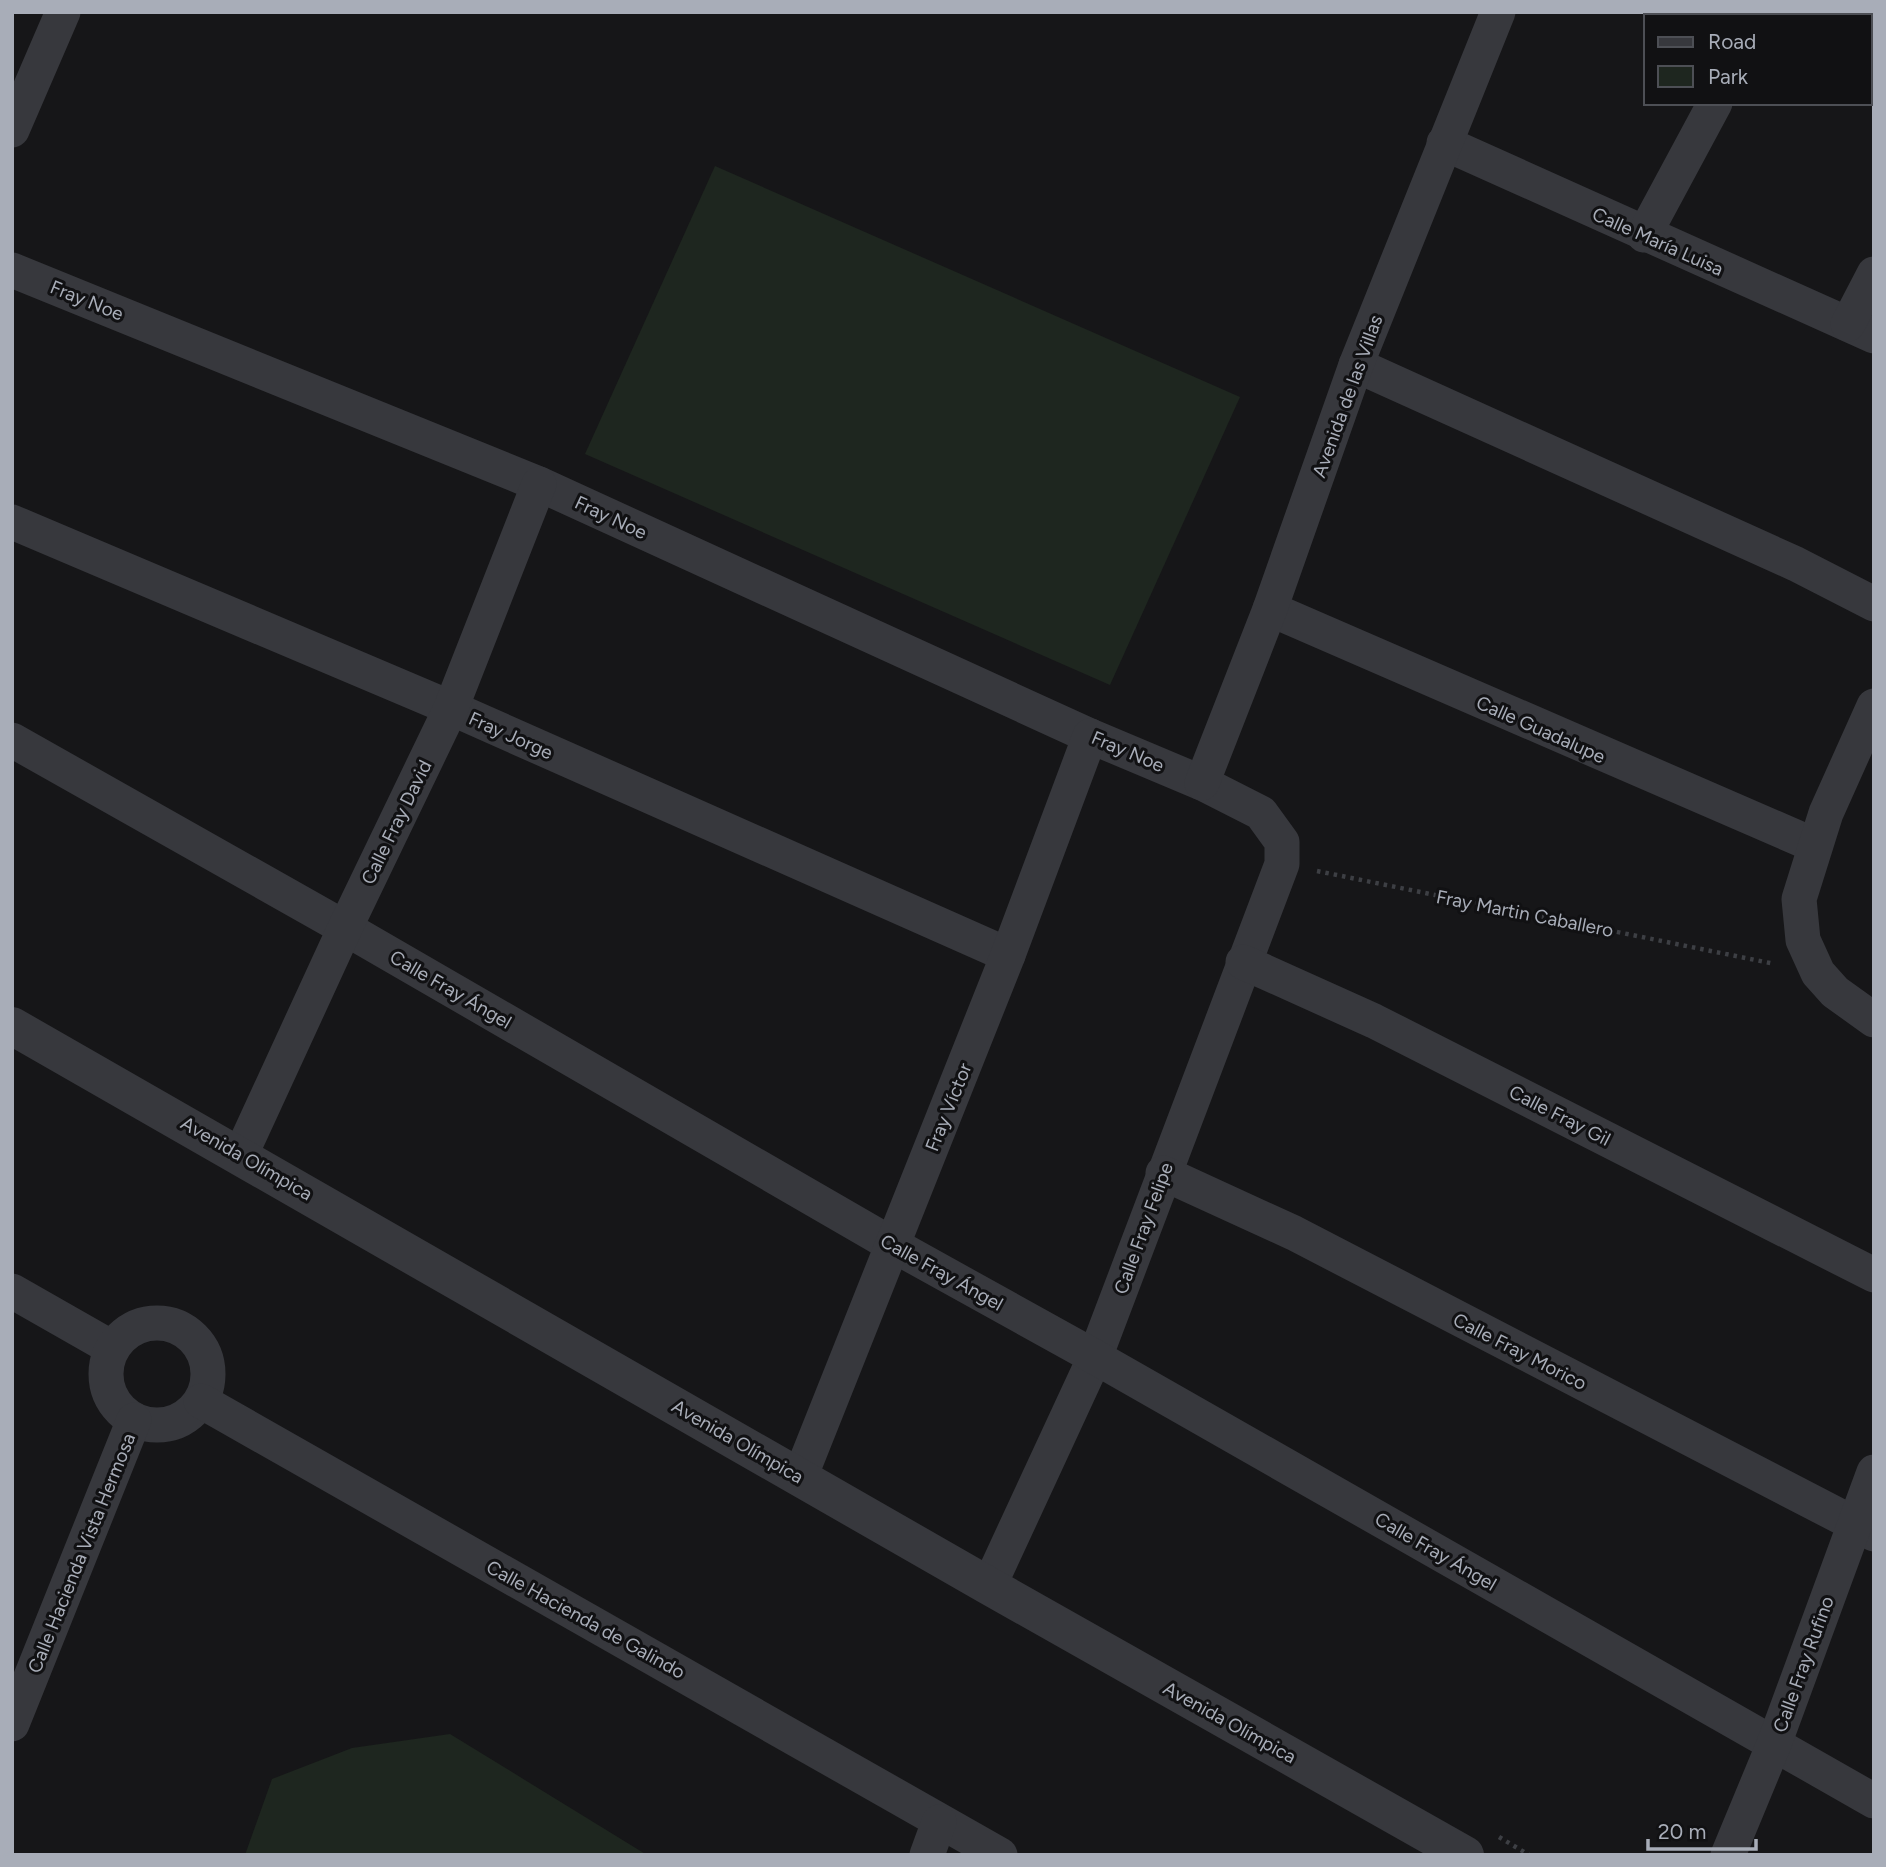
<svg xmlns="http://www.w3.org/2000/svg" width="1886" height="1867" viewBox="0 0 1886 1867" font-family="Figtree,sans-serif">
<rect width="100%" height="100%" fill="#161618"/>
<!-- green -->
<g fill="#1e261f">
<polygon points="715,166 1240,397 1110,685 585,454"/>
<polygon points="450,1734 647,1855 245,1855 272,1779 352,1748"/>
</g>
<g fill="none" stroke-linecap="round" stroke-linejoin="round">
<!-- path -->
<g stroke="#3d3f44" stroke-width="4.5" stroke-dasharray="3.5 5" stroke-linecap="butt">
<polyline points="1317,871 1775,964"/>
<polyline points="1499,1837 1529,1855"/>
</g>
<!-- minor -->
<g stroke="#37383d" stroke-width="35">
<polyline points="1762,16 1764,12"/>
<polyline points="12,130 63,12"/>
<polyline points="1444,143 1874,336"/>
<polyline points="1644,235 1715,103"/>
<polyline points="12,270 539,484 1090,736 1202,783 1261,813 1282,842 1282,864 1095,1357 989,1586"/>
<polyline points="1848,324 1874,274"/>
<polyline points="1356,365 1796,564 1874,604"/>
<polyline points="12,522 451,708 1008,955"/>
<polyline points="1270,609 1814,845"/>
<polyline points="1874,706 1826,813 1799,899 1803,940 1818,973 1835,992 1874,1020"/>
<polyline points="12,740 345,928 893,1245 1095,1357 1874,1801"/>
<polyline points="1202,783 1270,609 1356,365 1498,12"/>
<polyline points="1243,962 1374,1021 1874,1275"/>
<polyline points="241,1154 345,928 451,708 539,484"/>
<polyline points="1163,1173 1294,1233 1874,1534"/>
<polyline points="12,1291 112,1348"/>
<circle cx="157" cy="1374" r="51"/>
<polyline points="201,1401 1000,1855"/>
<polyline points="800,1477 1008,955 1090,736"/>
<polyline points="12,1724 134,1420"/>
<polyline points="927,1855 939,1822"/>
<polyline points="1728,1855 1774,1744 1874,1472"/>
</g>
<!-- tertiary -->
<polyline stroke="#37383d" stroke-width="38" points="12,1026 989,1586 1465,1855"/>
</g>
<g text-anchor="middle" stroke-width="6" stroke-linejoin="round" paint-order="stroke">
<!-- street labels -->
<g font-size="19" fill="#a8adb8" stroke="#111113">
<text transform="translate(1658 241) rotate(24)" y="7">Calle María Luisa</text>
<text transform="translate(87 300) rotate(22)" y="7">Fray Noe</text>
<text transform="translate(1347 396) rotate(-70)" y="7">Avenida de las Villas</text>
<text transform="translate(611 517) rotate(25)" y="7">Fray Noe</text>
<text transform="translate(1541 729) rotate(24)" y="7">Calle Guadalupe</text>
<text transform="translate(511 735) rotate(24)" y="7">Fray Jorge</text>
<text transform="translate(1128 751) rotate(23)" y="7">Fray Noe</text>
<text transform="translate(396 822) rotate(-64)" y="7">Calle Fray David</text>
<text transform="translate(1525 913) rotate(11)" y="7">Fray Martin Caballero</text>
<text transform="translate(451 989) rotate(30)" y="7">Calle Fray Ángel</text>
<text transform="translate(948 1107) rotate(-68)" y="7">Fray Víctor</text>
<text transform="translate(1560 1115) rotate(27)" y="7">Calle Fray Gil</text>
<text transform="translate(247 1158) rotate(30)" y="7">Avenida Olímpica</text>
<text transform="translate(1143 1228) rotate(-70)" y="7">Calle Fray Felipe</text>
<text transform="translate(942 1272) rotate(29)" y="7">Calle Fray Ángel</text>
<text transform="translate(1520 1351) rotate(27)" y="7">Calle Fray Morico</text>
<text transform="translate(738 1441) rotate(30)" y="7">Avenida Olímpica</text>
<text transform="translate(1436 1551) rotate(30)" y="7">Calle Fray Ángel</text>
<text transform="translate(81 1553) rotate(-68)" y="7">Calle Hacienda Vista Hermosa</text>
<text transform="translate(586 1619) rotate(29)" y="7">Calle Hacienda de Galindo</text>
<text transform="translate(1803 1664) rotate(-70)" y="7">Calle Fray Rufino</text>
<text transform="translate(1230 1722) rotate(29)" y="7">Avenida Olímpica</text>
</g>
</g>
<!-- border -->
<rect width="1886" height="1867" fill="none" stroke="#a8adb8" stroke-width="28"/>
<!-- legend -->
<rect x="1644" y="14" width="228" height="91" fill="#111113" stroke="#4d4f55" stroke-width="2"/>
<rect x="1658" y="37" width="35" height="10" fill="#37383d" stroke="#4d4f55" stroke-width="2"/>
<text x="1708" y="49" font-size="21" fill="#a8adb8">Road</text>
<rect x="1658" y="66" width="35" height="21" fill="#1e261f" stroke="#4d4f55" stroke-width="2"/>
<text x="1708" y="84" font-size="21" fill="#a8adb8">Park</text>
<!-- scale -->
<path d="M1648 1839v10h108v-10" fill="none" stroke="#a8adb8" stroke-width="3.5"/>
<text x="1658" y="1839" font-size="21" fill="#a8adb8" stroke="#111113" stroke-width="5" paint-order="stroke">20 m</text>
</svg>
